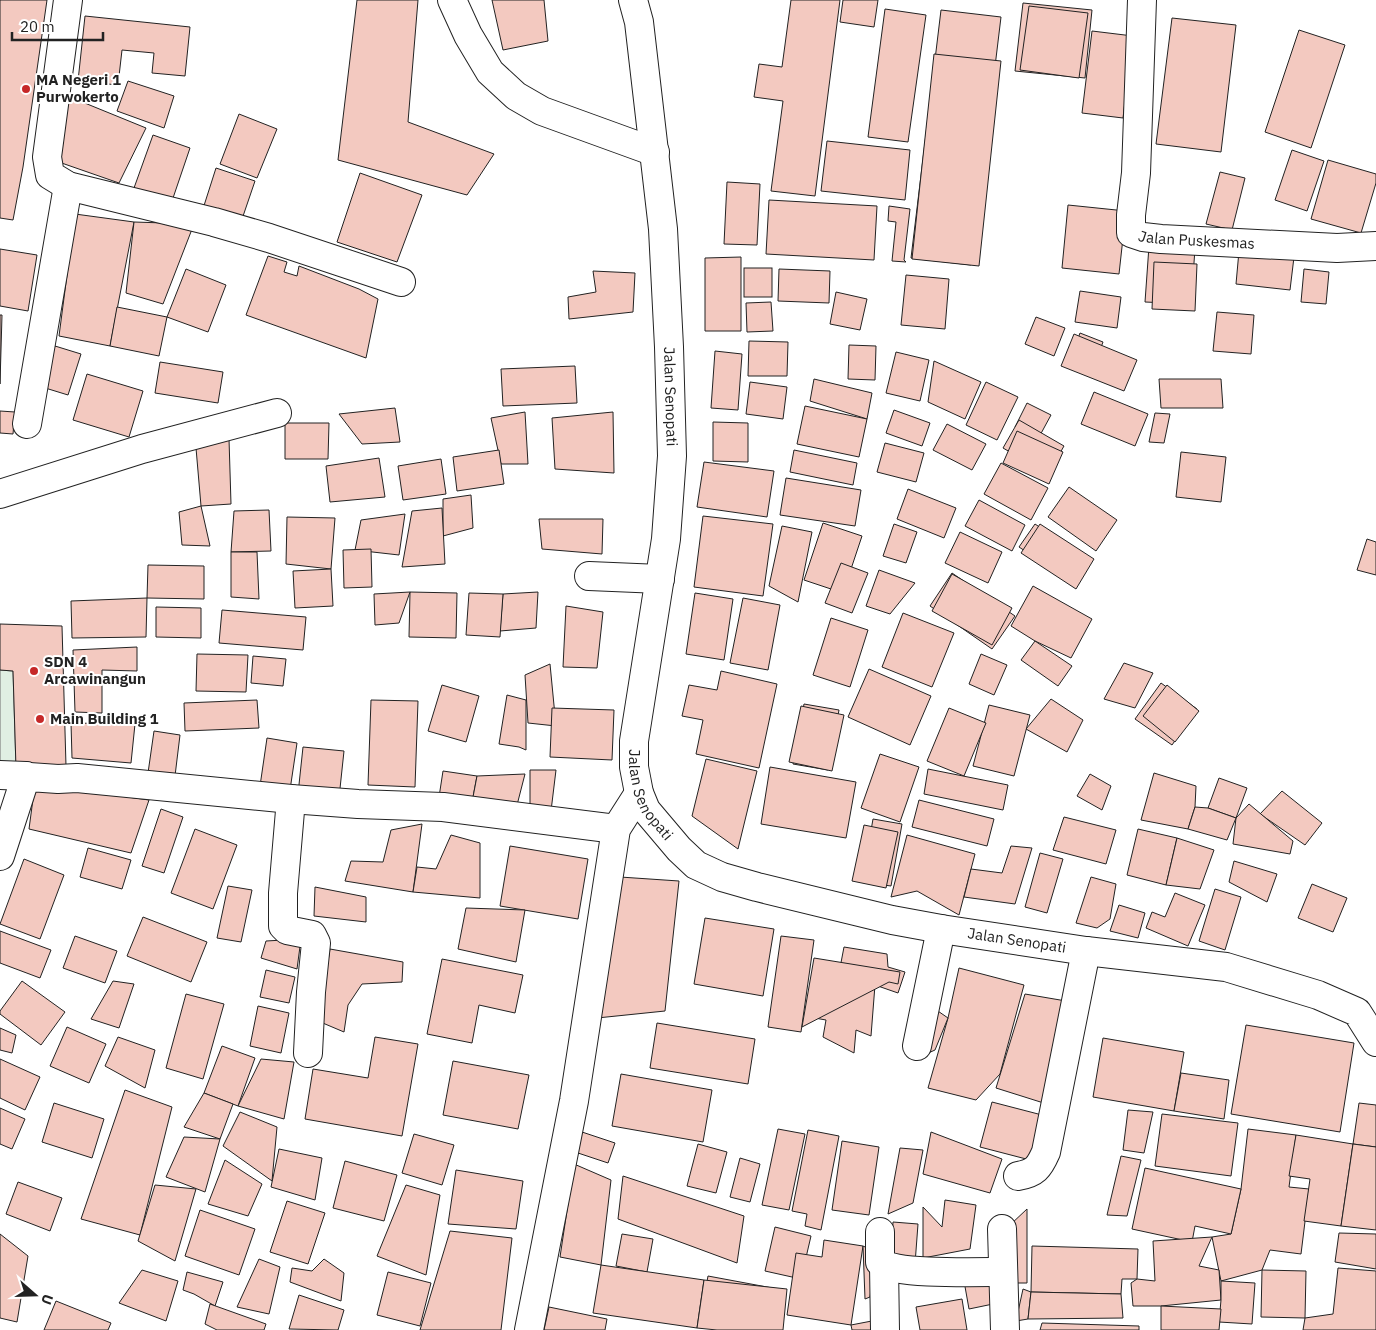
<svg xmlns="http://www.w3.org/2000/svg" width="1376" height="1330" viewBox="0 0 1376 1330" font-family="'IBM Plex Sans',sans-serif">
<rect width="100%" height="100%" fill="#fff"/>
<!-- green -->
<polygon fill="#e0efe3" stroke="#6f6f6f" points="0,670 13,671 16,768 0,768"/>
<!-- building -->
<g fill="#f3c9c0" stroke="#222">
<polygon points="0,0 47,0 23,167 13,220 0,218"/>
<polygon points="357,0 418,0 408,122 494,154 467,195 338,160"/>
<polygon points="492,0 544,0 548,41 503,50"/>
<polygon points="791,0 840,0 815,196 771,191 783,101 754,97 759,64 782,67"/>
<polygon points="843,0 878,0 874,27 840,22"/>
<polygon points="1023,3 1092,10 1085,78 1015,71"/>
<polygon points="1029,6 1088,13 1079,78 1020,70"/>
<polygon points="885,9 926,15 908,142 868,137"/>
<polygon points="941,10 1001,17 971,265 911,258"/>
<polygon points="85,16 190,27 185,76 152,73 154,53 122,50 118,85 78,81"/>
<polygon points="1172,18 1236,25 1221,152 1156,144"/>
<polygon points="1299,30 1345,45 1311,148 1265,132"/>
<polygon points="1092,31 1133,36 1123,118 1082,113"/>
<polygon points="934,54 1001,61 979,266 912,259"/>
<polygon points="128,81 174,96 164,128 117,111"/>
<polygon points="70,97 146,128 119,183 53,160"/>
<polygon points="239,114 277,129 257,178 220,164"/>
<polygon points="153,135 190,148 172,201 134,188"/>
<polygon points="827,141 910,150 905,200 821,191"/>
<polygon points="1292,150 1324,161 1307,211 1275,200"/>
<polygon points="1328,160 1376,174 1376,183 1361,233 1311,219"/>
<polygon points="216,168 255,181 240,225 201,215"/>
<polygon points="1220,172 1245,178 1232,230 1206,224"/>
<polygon points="360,173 422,195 397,262 337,242"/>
<polygon points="727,182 760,184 757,245 724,244"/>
<polygon points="769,200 877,206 874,260 766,254"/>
<polygon points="1068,205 1126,211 1119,274 1062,268"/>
<polygon points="889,206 910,209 904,260 906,262 892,261 896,222 888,221"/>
<polygon points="75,214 134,222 110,346 59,336"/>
<polygon points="134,222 194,224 163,304 126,293"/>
<polygon points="1149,246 1195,249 1191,304 1145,302"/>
<polygon points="0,249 37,255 28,311 0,306"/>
<polygon points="1239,251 1294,257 1290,290 1236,284"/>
<polygon points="268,256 287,262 284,272 297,276 299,266 359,289 378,299 366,358 246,315"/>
<polygon points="741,257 741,331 705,331 705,258"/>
<polygon points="1154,262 1197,264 1195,311 1152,309"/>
<rect x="744" y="268" width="28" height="29"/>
<polygon points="186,269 226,285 208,332 167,317"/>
<polygon points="779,269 830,271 829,303 778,301"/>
<polygon points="1304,269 1329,272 1326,304 1301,302"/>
<polygon points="593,271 635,273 633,312 569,319 568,297 596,292"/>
<polygon points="906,275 949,279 945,329 901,325"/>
<polygon points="1080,291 1121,297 1117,328 1075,322"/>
<polygon points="836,292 867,299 860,330 830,324"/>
<polygon points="771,302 773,331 747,332 746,303"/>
<polygon points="117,307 167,317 159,356 110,346"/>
<polygon points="1217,312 1254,315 1251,354 1213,351"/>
<polygon points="0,315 2,315 0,384"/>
<polygon points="1036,317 1065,328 1054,356 1025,344"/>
<polygon points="1080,333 1103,342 1092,371 1069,362"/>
<polygon points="1074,334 1137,360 1124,391 1061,366"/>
<polygon points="749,341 788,342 787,376 748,376"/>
<polygon points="849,345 876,346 875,380 848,379"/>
<polygon points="55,346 81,354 68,395 42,387"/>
<polygon points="715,351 742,354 738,410 711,408"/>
<polygon points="896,352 929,360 920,401 886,393"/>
<polygon points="934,361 981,382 965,419 928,402"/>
<polygon points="160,362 223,372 218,403 155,393"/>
<polygon points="575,366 577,403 503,406 501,369"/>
<polygon points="87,374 143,391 129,437 73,420"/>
<polygon points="814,379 872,393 867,419 810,401"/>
<polygon points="1159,379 1221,379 1223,408 1161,408"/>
<polygon points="750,382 787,387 783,419 746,414"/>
<polygon points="986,382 1018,397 997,440 966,425"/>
<polygon points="1094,392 1148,414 1135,446 1081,424"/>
<polygon points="1027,403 1051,415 1038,439 1015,427"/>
<polygon points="805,406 867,419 859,457 797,444"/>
<polygon points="395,408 400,442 362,444 339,414"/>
<polygon points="894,410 930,423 922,446 886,433"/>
<polygon points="0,411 15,412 13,434 0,433"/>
<polygon points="525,412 528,464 501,464 491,418"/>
<polygon points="613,412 614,473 555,469 552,418"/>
<polygon points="1155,413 1170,414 1164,443 1149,442"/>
<polygon points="1019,420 1064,446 1048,474 1003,448"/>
<polygon points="713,422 748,423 748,462 713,461"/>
<polygon points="285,423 329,423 328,459 285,459"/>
<polygon points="947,424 986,444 972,470 933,450"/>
<polygon points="1017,431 1063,452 1049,484 1003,463"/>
<polygon points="229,439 231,504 201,506 196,448"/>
<polygon points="885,443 924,453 916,482 877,472"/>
<polygon points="499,450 504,484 457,491 453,457"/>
<polygon points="794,450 857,463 853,485 790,472"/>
<polygon points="1181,452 1226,457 1221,502 1176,497"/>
<polygon points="379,458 385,497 330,502 326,466"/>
<polygon points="441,459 446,494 403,500 398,466"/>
<polygon points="704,462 774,471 767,517 697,507"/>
<polygon points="1001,463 1048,488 1031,520 984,494"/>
<polygon points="786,478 861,490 855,526 780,515"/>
<polygon points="1069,487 1117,520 1096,551 1048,517"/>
<polygon points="908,489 956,508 944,538 897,519"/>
<polygon points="471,495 473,528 443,536 443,499"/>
<polygon points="979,500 1025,525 1012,551 965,526"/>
<polygon points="201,506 210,546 182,545 179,512"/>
<polygon points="442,508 445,564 402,567 412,511"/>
<polygon points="269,510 271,551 231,552 234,511"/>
<polygon points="405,514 399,555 355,550 361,520"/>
<polygon points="703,516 773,524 763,596 694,587"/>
<polygon points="287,517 335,518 331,569 286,564"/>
<polygon points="539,519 603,519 602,554 542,549"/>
<polygon points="823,523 862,536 843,593 804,580"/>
<polygon points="894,524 917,532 906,563 883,556"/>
<polygon points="1035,524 1090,561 1075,584 1019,547"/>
<polygon points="1040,524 1094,559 1076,589 1021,553"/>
<polygon points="782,526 812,532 798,602 769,586"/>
<polygon points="960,532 1002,552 988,583 945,563"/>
<polygon points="1367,539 1376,542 1376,575 1357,570"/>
<polygon points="371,549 372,587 344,588 343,550"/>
<polygon points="231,552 257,552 259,599 231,597"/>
<polygon points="841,563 868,573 852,613 825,603"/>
<polygon points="148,565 204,566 204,599 147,598"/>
<polygon points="331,569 333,606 295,608 293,571"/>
<polygon points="879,570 915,583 890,614 866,606"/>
<polygon points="952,573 1015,616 992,649 930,606"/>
<polygon points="952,574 1012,608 992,645 932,611"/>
<polygon points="1033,586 1092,619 1071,658 1035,641 1011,626"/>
<polygon points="410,592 457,593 456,638 409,637"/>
<polygon points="410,592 399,623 375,625 374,594"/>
<polygon points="538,592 536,628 500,631 503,594"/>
<polygon points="469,593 503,594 500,637 466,635"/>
<polygon points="695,593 733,599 724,660 686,654"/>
<polygon points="147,598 146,637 72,638 71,601"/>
<polygon points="743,598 780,605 768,670 730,663"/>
<polygon points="566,606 603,612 597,668 563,667"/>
<polygon points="156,607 201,608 201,638 156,637"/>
<polygon points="222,610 306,617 303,650 219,643"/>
<polygon points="903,613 954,633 932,687 882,667"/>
<polygon points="831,618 868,630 850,687 813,675"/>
<polygon points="0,624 62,626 66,766 16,768 13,671 0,670"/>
<polygon points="1035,641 1072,666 1058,686 1021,660"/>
<polygon points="137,647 137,671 102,670 102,713 75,712 73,650"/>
<polygon points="197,654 248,655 246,692 196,691"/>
<polygon points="981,654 1007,665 994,695 969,684"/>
<polygon points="253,656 286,659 283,686 251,683"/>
<polygon points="1124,663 1153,673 1135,708 1104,699"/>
<polygon points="550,664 556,726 528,723 525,675"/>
<polygon points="869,669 931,696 910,745 848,717"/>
<polygon points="721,671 777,684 759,768 696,754 703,720 682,716 689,685 717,690"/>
<polygon points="1161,683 1197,709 1172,745 1135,719"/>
<polygon points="442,685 479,696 466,742 428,731"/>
<polygon points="1167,685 1199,711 1175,742 1143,716"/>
<polygon points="507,695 526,700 526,750 519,747 499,744"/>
<polygon points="1051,699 1083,720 1067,752 1026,729"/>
<polygon points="257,700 259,728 185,731 184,703"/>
<polygon points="371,700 418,701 415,787 368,785"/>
<polygon points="804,704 839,710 828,770 793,764"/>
<polygon points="989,705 1030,715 1014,776 973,766"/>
<polygon points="801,706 844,715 832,771 789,762"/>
<polygon points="552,708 614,710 612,760 550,757"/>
<polygon points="949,708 986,723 964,776 927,761"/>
<polygon points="71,723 135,724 131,763 72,758"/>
<polygon points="154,731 180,735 175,776 148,773"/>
<polygon points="267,738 297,743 290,790 260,786"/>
<polygon points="303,747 344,751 339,798 298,794"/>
<polygon points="880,754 919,767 900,822 861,808"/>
<polygon points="706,759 757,771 738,849 692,816"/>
<polygon points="770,767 856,782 846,838 761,824"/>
<polygon points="928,769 1008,785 1003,810 924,794"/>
<polygon points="530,770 556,770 551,811 530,806"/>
<polygon points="443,771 477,776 473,797 439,797"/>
<polygon points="1154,773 1196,786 1195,807 1188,829 1141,820"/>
<polygon points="525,774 516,809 473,797 477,776"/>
<polygon points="1090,774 1111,786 1102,810 1077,796"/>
<polygon points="1219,778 1247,788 1236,818 1208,808"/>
<polygon points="35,784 149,800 131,853 29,829"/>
<polygon points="1282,791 1322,823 1305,845 1260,814"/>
<polygon points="919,800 994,819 987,846 912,827"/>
<polygon points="1249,804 1293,841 1290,854 1233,844 1236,818"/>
<polygon points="1195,807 1208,808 1236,818 1227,840 1188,829"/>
<polygon points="161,809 183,817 164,873 142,866"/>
<polygon points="1064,817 1116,830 1106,864 1053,850"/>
<polygon points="873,819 902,824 891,886 862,882"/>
<polygon points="422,824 413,892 345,881 351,861 383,862 391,830"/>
<polygon points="864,825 898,832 886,888 852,881"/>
<polygon points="195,829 237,845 213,909 171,893"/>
<polygon points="1138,829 1177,838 1166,885 1127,875"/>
<polygon points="451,835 480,843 480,898 413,892 417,867 436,869"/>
<polygon points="907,835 975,854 959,915 917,891 891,897"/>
<polygon points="1177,838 1214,850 1200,889 1166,885"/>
<polygon points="510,846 588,859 578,919 500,906"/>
<polygon points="1011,846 1032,848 1015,904 964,897 971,869 1002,873"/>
<polygon points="88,848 131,860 122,889 80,877"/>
<polygon points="1040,853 1063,859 1047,913 1025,907"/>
<polygon points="24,859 64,875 40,939 0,924"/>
<polygon points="1234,861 1277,874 1267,902 1229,882"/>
<polygon points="620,877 679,881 665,1011 597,1018"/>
<polygon points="1091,877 1116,884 1110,919 1097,928 1076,923"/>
<polygon points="1312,884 1347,898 1333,932 1298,918"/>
<polygon points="228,886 252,890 241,942 217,938"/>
<polygon points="315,887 366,897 366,922 314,916"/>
<polygon points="1215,889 1241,897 1225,950 1199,941"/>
<polygon points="1175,893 1205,905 1188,946 1146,928 1152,912 1165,917"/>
<polygon points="1119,905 1145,913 1138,938 1110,931"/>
<polygon points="466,908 525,910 516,962 458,949"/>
<polygon points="143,917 207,942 191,982 127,956"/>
<polygon points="705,918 774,929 763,996 694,984"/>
<polygon points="0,931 51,950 40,978 0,963"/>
<polygon points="75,936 117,951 105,983 63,968"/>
<polygon points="781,936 814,940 801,1032 768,1027"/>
<polygon points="301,939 297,969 261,958 266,941"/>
<polygon points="844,947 887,954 888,967 905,972 898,993 875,985 871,1036 856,1030 854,1053 823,1037 826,1020 809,1017 817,970 839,973"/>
<polygon points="330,949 403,962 402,982 362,984 348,1005 344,1032 318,1021"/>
<polygon points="814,958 900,972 898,984 889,982 802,1027"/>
<polygon points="442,959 523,975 515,1013 479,1005 472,1043 427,1034"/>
<polygon points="959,968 1024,985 1000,1074 976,1100 928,1088 948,1018"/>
<polygon points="266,970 295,977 289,1003 260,997"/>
<polygon points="22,981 65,1012 41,1045 0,1014 0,1011"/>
<polygon points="113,981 134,984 119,1028 91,1019"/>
<polygon points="186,994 224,1004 203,1079 166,1068"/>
<polygon points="1025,994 1066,1001 1050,1105 996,1088"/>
<polygon points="258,1006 289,1013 281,1053 250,1046"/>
<polygon points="935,1009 948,1018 935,1050 926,1054"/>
<polygon points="657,1023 755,1039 748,1084 650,1068"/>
<polygon points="1246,1025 1354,1043 1340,1132 1231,1114"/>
<polygon points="67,1027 106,1044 89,1083 50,1066"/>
<polygon points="0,1028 16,1035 12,1053 0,1050"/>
<polygon points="118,1037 155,1050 145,1088 105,1066"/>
<polygon points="375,1037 418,1044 402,1136 305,1119 313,1069 368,1078"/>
<polygon points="1103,1038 1184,1052 1174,1111 1093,1097"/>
<polygon points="222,1046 255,1058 238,1106 204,1093"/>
<polygon points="0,1059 40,1077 25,1110 0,1098"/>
<polygon points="261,1059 294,1062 284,1119 238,1106"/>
<polygon points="453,1061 529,1075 518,1129 443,1115"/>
<polygon points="1181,1073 1229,1080 1224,1119 1174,1111"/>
<polygon points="621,1074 712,1090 703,1142 612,1126"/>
<polygon points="125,1090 172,1107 140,1235 81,1219"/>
<polygon points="204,1093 233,1104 220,1139 184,1127"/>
<polygon points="992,1102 1042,1115 1030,1160 980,1147"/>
<polygon points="54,1103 104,1119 92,1158 42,1142"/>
<polygon points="1359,1103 1376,1105 1376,1147 1353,1144"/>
<polygon points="0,1108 25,1119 12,1149 0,1144"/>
<polygon points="1128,1110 1153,1112 1144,1153 1123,1150"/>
<polygon points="240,1112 277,1127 272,1181 223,1146"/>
<polygon points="1162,1114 1238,1123 1231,1176 1155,1166"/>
<polygon points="778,1129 805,1134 789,1210 762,1205"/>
<polygon points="1248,1129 1296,1135 1289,1187 1309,1189 1301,1254 1270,1250 1262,1270 1221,1281 1212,1237 1231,1234 1241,1189"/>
<polygon points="808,1130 839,1136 821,1230 805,1226 807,1214 792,1211"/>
<polygon points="582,1132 615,1143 608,1163 575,1152"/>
<polygon points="931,1132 1002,1159 990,1193 923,1174"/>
<polygon points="414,1134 454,1145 442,1185 402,1173"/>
<polygon points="1296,1135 1353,1144 1341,1226 1304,1221 1310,1179 1289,1176"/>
<polygon points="184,1137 220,1139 205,1192 166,1177"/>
<polygon points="842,1141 879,1147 869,1215 832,1210"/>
<polygon points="698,1144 727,1152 716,1193 687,1186"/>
<polygon points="1353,1144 1376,1147 1376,1230 1341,1226"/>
<polygon points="900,1148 923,1150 913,1203 888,1214"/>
<polygon points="279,1149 322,1158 315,1200 271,1187"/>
<polygon points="1121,1156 1141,1160 1127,1216 1107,1215"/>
<polygon points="740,1158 760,1164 750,1202 730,1197"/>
<polygon points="225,1160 262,1184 248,1216 208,1204"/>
<polygon points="345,1161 397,1175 384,1221 333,1208"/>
<polygon points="574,1164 611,1180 601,1265 560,1257"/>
<polygon points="1145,1168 1241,1189 1231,1234 1195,1226 1192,1242 1132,1229"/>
<polygon points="456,1170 523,1181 516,1229 448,1224"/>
<polygon points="623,1176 744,1216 737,1263 618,1219"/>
<polygon points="18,1182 62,1198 50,1231 6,1214"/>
<polygon points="155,1185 196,1189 175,1261 138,1241"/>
<polygon points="406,1185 440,1195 426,1275 377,1256"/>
<polygon points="945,1200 976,1205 970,1249 923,1258 923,1207 942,1227"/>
<polygon points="287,1201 325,1213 308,1264 270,1252"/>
<polygon points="1027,1209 1027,1283 1014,1283 1010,1225"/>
<polygon points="200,1210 255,1229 239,1275 185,1256"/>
<polygon points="893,1222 918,1224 915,1264 891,1262"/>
<polygon points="775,1227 811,1236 801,1279 765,1271"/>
<polygon points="450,1231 512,1238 501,1330 420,1330"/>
<polygon points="1339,1233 1376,1234 1376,1269 1335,1262"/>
<polygon points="0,1234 28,1256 17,1322 0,1318"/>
<polygon points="622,1234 653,1239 647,1272 616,1266"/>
<polygon points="1212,1237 1199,1266 1219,1270 1221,1300 1161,1306 1133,1306 1131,1283 1137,1279 1155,1281 1153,1241"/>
<polygon points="824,1240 863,1246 851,1325 787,1315 796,1253 822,1257"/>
<polygon points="863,1246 876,1252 870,1297 865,1299"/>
<polygon points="1032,1246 1138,1249 1137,1279 1122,1279 1121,1294 1031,1292"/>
<polygon points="259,1259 280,1267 269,1314 237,1307"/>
<polygon points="324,1259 344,1273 341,1301 290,1282 292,1268 312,1271"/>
<polygon points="601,1265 704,1280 697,1328 593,1313"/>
<polygon points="1338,1268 1376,1271 1376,1330 1303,1330 1305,1318 1333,1314"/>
<polygon points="142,1270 178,1281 166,1321 119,1303"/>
<polygon points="1262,1270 1306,1271 1305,1318 1261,1317"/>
<polygon points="187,1272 223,1282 215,1306 194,1294 183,1290"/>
<polygon points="388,1272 431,1283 420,1326 377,1315"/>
<polygon points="708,1276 783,1290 777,1327 701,1314"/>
<polygon points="704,1280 787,1289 783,1330 717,1330 697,1328"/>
<polygon points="993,1280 993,1304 969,1309 964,1281"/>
<polygon points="1221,1281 1255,1283 1252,1324 1219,1322 1221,1300"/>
<polygon points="1023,1289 1031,1292 1028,1319 1016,1321"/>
<polygon points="1031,1292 1121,1294 1123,1318 1028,1319"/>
<polygon points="299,1295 344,1310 338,1330 289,1329"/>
<polygon points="962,1299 967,1330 920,1330 916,1307"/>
<polygon points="56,1301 111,1323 108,1330 44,1330"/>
<polygon points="210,1304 266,1324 264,1330 217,1330 205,1324"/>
<polygon points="1161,1306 1221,1309 1219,1330 1161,1330"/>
<polygon points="549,1307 607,1319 605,1330 544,1330"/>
<polygon points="877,1320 879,1330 852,1330 851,1325"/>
<polygon points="1042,1323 1139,1326 1139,1330 1040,1330"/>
</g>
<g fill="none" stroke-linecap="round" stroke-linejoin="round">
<defs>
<g id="minor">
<polyline points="68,0 47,157 50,175 68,186 214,222 269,238 401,282"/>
<polyline points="452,0 468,35 490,72 516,96 542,111 655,152"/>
<path id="s1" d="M1142,0L1136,173L1131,215V233L1143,237L1161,239L1337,248L1376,246"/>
<polyline points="27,424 68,186"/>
<polyline points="0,494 142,449 277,413"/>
<polyline points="589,576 660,579"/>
<polyline points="0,775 26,776"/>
<polyline points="291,799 283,893 283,926 287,930 312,935 316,943 311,992 308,1053"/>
<polyline points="0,856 26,776 29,777 58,779 77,778 291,799 358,804 443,807 616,829"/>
<polyline points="917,1046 941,929"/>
<path d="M1018,1176C1035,1173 1039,1168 1046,1152L1086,951"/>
<polyline points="1002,1229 1005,1330"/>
<path d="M880,1232V1262C891,1275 982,1272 1002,1272"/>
<polyline points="884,1265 885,1330"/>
<polyline points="529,1330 574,1101 616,829 639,793"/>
</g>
<g id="major">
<path id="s2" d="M633,0L639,22L663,229L669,347L672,456L666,539L634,741V767L639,793L646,810L679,849L696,865L722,877L757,887L892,920L941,929L1086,951L1226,967L1318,995L1357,1012L1376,1042"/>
</g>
</defs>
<!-- minor casing -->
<use href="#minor" stroke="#222" stroke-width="30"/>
<!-- major casing -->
<use href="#major" stroke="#222" stroke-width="30"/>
<!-- minor -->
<use href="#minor" stroke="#fff" stroke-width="28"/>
<!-- major -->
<use href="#major" stroke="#fff" stroke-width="28"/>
</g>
<!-- markers -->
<g fill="#c62828" stroke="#fff" stroke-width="2">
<circle cx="26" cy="89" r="5"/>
<circle cx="34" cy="671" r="5"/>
<circle cx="40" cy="719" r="5"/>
</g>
<g text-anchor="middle" stroke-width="4" stroke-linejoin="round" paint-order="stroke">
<!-- poi labels -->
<g font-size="15" font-weight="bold" fill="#222" stroke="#fff" text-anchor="start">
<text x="36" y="85">MA Negeri 1<tspan x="36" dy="17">Purwokerto</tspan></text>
<text x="44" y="667">SDN 4<tspan x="44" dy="17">Arcawinangun</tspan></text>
<text x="50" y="724">Main Building 1</text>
</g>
<!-- street labels -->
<g font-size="15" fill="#222" stroke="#fff">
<text dy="5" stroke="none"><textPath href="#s1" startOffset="300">Jalan Puskesmas</textPath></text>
<text dy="5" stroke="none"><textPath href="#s2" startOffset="399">Jalan Senopati</textPath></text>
<text dy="5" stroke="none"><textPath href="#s2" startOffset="804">Jalan Senopati</textPath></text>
<text dy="5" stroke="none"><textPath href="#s2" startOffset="1222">Jalan Senopati</textPath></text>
</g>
</g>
<!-- north arrow -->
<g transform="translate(35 1295) rotate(110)" stroke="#ffffff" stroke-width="4" paint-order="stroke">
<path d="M0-4L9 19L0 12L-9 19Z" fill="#222222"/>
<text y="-8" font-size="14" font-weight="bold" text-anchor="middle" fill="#222222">U</text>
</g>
<!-- scale -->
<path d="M12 32v8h91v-8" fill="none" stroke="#222222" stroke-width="2.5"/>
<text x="20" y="32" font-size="15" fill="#222222" stroke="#ffffff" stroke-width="4" paint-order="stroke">20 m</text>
</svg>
